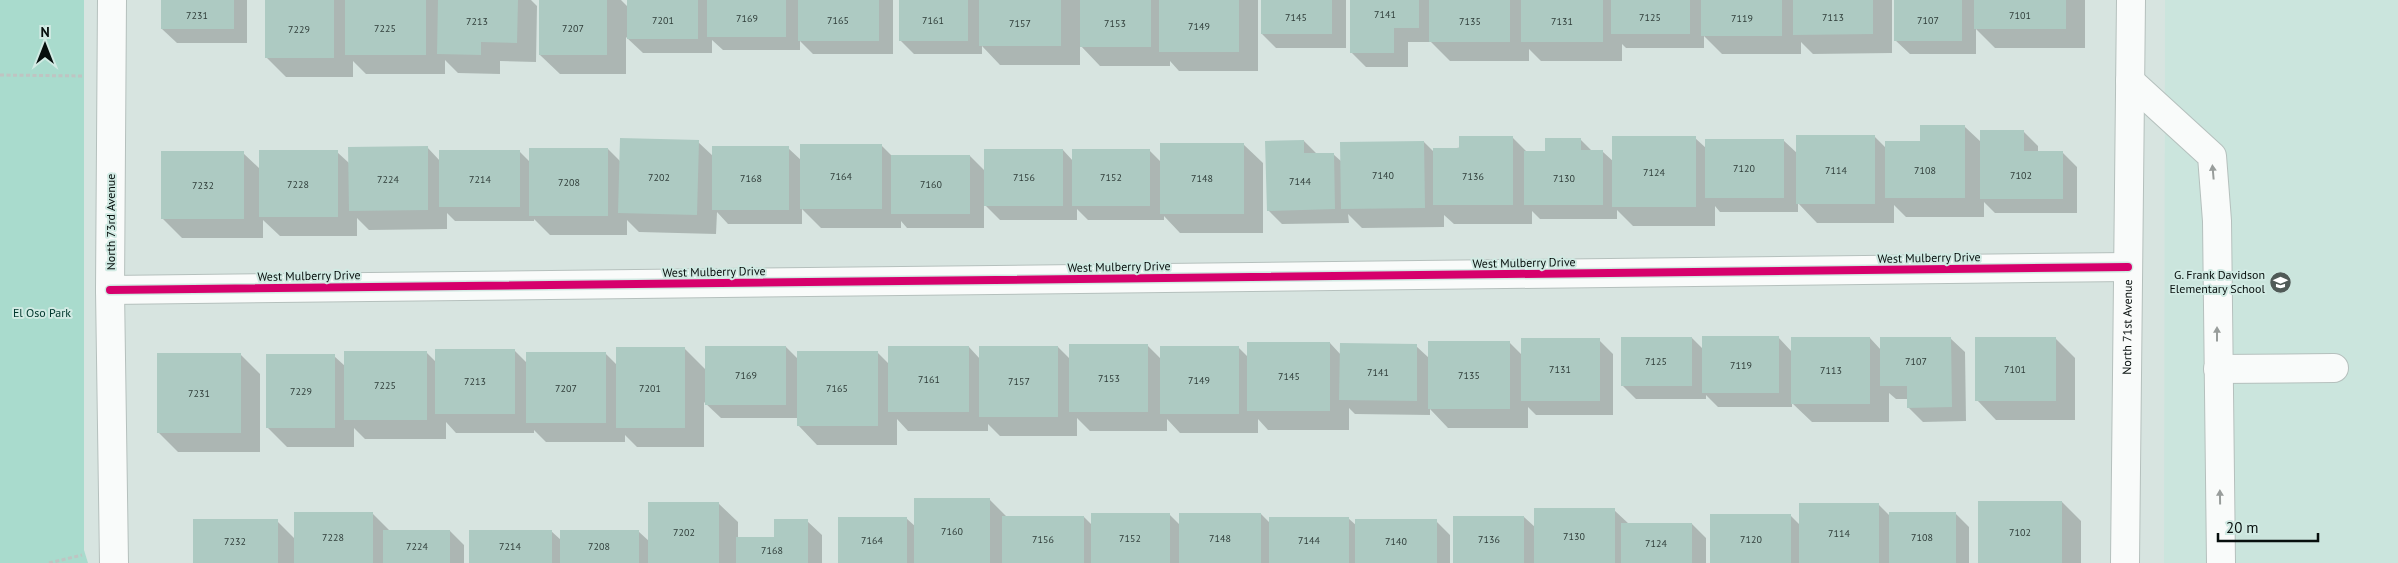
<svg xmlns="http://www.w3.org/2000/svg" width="2398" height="563" viewBox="0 0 2398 563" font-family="'PT Sans',sans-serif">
<rect width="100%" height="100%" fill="#d7e4e0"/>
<!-- built -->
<polygon fill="#cbe5dd" points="2165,0 2398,0 2398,563 2164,563"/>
<!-- green -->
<polygon fill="#a9dbcd" points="0,0 84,0 84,550 88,563 0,563"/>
<!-- shadow -->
<g fill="#0003">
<polygon points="162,0 247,0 247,43 177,43 162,29"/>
<polygon points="266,0 531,0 537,6 536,62 500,61 500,74 458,73 445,60 445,74 366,74 353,61 353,77 286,77 266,57"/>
<polygon points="540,0 621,0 628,7 628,0 893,0 893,54 813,54 800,41 800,50 723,50 712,40 712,53 643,53 626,37 626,74 560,74 540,55"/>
<polygon points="900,0 1258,0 1258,71 1179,71 1170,61 1170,66 1100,66 1080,45 1080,65 1000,65 982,46 982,54 914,54 900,40"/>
<polygon points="1262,0 1346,0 1346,48 1276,48 1262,34"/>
<polygon points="1351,0 1892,0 1892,53 1813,54 1801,42 1801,54 1722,54 1704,36 1704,48 1626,48 1622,44 1622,61 1541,61 1529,49 1529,61 1450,61 1431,42 1408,42 1408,67 1366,67 1351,52"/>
<polygon points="1895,0 2085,0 2085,48 1995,48 1976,29 1976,54 1910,54 1895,40"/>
<polygon points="1965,127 1981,142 2024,132 2038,146 2038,153 2063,153 2077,167 2077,213 1995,213 1984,202 1984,217 1906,217 1894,205 1894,223 1817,223 1798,203 1798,212 1720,212 1715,206 1715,226 1633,226 1617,210 1617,219 1540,219 1532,211 1532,224 1454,224 1444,215 1444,227 1362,228 1348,214 1349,223 1282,224 1268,210 1304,141 1317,154 1333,154 1342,162 1424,142 1434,152 1513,138 1528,153 1547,153 1580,139 1593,152 1603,152 1614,162 1695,138 1706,148 1783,140 1798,154 1875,137 1886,148 1921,143"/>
<polygon points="698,142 714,157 788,148 802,161 881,145 892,156 970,156 986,172 1063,150 1073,161 1149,150 1161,162 1243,144 1263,163 1263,233 1180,233 1164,216 1164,220 1088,220 1077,209 1077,220 1000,220 984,204 984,228 907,228 901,221 901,228 821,228 802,209 802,224 728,224 717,212 716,234 639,232 627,220 627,235 550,235 534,219 534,221 455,221 447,213 447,229 369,230 357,218 357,236 280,236 263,220 263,238 182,238 162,218 243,153 260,169 337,152 349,163 427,147 440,161 520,152 531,163 608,149 621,162"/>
<polygon points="1778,337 1792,352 1870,338 1881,350 1950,338 1965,352 1966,421 1923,422 1908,407 1908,399 1896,399 1889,393 1889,422 1812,422 1792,403 1792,407 1718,407 1706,395 1706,399 1636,399 1622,385 1692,338 1704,350"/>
<polygon points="2055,338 2075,358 2075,420 1996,420 1977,400"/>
<polygon points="1599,340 1613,354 1613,415 1536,415 1528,407 1528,428 1448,428 1430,409 1430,415 1355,414 1349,408 1349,430 1268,430 1258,419 1258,433 1180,433 1167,419 1167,431 1090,431 1077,418 1077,436 1000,436 988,424 988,431 908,431 897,419 897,445 817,445 798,425 798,418 721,418 704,402 704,447 637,447 625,435 625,442 546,442 534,430 534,433 456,433 446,422 446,439 365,439 354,428 354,447 287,447 268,428 334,356 345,366 426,352 437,363 515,351 527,363 605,353 617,365 684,348 706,370 786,347 798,359 877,352 889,364 969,347 980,359 1058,347 1071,360 1148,346 1161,359 1238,347 1249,358 1330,343 1341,355 1416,346 1429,358 1509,342 1522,355"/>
<polygon points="241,355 260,374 260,452 178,452 159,433"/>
<polygon points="990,500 1007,517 1084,517 1092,525 1169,514 1180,525 1261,514 1270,523 1348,518 1357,526 1436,521 1450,535 1450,563 839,563 906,518 916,527"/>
<polygon points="2062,502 2081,521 2081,563 1979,563"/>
<polygon points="718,503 738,522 738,538 775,538 807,521 822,535 822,563 470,563 551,531 561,540 638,531 650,542"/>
<polygon points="1879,505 1890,516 1955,513 1969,527 1969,563 1711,563 1791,516 1800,525"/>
<polygon points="1614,510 1629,524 1692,524 1706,538 1706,563 1454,563 1524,517 1536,528"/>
<polygon points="372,513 390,531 450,531 464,545 464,563 194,563 277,521 295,539"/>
</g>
<!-- building -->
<g fill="#adcac2">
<rect x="161" y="0" width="73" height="29"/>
<rect x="265" y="0" width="69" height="58"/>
<rect x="345" y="0" width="81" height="55"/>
<polygon points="438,0 518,0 517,43 481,42 481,55 437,54"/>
<rect x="539" y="0" width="68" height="55"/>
<rect x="627" y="0" width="71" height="39"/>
<rect x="707" y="0" width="79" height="37"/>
<rect x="798" y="0" width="81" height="41"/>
<rect x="899" y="0" width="69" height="41"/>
<rect x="979" y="0" width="82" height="46"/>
<rect x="1080" y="0" width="71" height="47"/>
<rect x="1159" y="0" width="80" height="52"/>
<rect x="1261" y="0" width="71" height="34"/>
<polygon points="1350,0 1419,0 1419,28 1394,28 1394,53 1350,53"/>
<rect x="1429" y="0" width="81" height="42"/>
<rect x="1521" y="0" width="82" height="42"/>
<rect x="1611" y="0" width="79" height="34"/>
<rect x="1701" y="0" width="81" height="36"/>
<polygon points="1793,0 1873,0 1873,34 1793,35"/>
<rect x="1894" y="0" width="68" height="41"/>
<rect x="1974" y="0" width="92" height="29"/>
<polygon points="1920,125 1965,125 1965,198 1885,198 1885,141 1920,141"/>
<polygon points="1980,130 2024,130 2024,151 2063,151 2063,199 1980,199"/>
<rect x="1796" y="135" width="79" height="69"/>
<polygon points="1459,136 1513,136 1513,205 1433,205 1433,148 1459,148"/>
<rect x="1612" y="136" width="84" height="71"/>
<polygon points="620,138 699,140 697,215 618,213"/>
<polygon points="1545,138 1581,138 1581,150 1603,150 1603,205 1524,205 1524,151 1545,151"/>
<rect x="1705" y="139" width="79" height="59"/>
<polygon points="1304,140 1304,153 1334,153 1335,209 1267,211 1265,141"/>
<polygon points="1424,141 1425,208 1341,209 1340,142"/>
<rect x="1160" y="143" width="84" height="71"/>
<rect x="800" y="144" width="82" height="65"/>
<polygon points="428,146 428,210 349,211 348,147"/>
<rect x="712" y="146" width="77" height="64"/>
<rect x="529" y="148" width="79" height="68"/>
<rect x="984" y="149" width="79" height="57"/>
<rect x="1072" y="149" width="78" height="57"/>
<rect x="259" y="150" width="79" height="67"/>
<rect x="439" y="150" width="81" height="57"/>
<rect x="161" y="151" width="83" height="68"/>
<rect x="891" y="155" width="79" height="59"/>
<rect x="1702" y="336" width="77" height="57"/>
<rect x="1621" y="337" width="71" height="49"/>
<rect x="1791" y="337" width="79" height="67"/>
<polygon points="1880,337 1951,337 1952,407 1907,408 1907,386 1880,386"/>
<rect x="1975" y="337" width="81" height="64"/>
<rect x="1521" y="338" width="79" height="63"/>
<rect x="1428" y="341" width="82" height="68"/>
<rect x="1247" y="342" width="83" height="69"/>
<polygon points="1340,343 1417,344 1417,401 1339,400"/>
<rect x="1069" y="344" width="79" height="68"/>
<rect x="705" y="346" width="81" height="59"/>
<rect x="888" y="346" width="81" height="66"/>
<rect x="979" y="346" width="79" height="71"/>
<rect x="1160" y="346" width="79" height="68"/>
<rect x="616" y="347" width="69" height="81"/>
<rect x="435" y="349" width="80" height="65"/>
<rect x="344" y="351" width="83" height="69"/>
<rect x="797" y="351" width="81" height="75"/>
<rect x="526" y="352" width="80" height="71"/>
<rect x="157" y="353" width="84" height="80"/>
<rect x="266" y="354" width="69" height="74"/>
<rect x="914" y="498" width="76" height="65"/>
<rect x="1978" y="501" width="84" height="62"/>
<rect x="648" y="502" width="71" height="61"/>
<rect x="1799" y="503" width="80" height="60"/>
<rect x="1534" y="508" width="81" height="55"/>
<rect x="294" y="512" width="79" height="51"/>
<rect x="1889" y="512" width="67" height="51"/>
<rect x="1091" y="513" width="79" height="50"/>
<rect x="1179" y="513" width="82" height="50"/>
<rect x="1710" y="514" width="81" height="49"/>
<rect x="1002" y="516" width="82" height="47"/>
<rect x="1453" y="516" width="71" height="47"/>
<rect x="838" y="517" width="69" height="46"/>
<rect x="1269" y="517" width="80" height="46"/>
<rect x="193" y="519" width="85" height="44"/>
<polygon points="774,519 808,519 808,563 736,563 736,537 774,537"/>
<rect x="1355" y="519" width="82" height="44"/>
<rect x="1621" y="523" width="71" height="40"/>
<rect x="383" y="530" width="67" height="33"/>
<rect x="469" y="530" width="83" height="33"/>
<rect x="560" y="530" width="79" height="33"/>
</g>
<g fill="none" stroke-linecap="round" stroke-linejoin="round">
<defs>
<g id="minor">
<polyline points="112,0 110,290 114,563"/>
<polyline points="2130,81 2212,156 2217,221 2221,563"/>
<polyline points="110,290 2128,267"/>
<polyline points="2218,369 2334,368"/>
<path id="s1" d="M2125,563L2131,0"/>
</g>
</defs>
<!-- minor casing -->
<use href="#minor" stroke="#b5c0bd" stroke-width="30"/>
<!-- path -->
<g stroke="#bfc4c2" stroke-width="3" stroke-dasharray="4 2.5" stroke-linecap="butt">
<polyline points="0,75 82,76"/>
<polyline points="49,563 82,555"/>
</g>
<!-- minor -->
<use href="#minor" stroke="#f9fbfa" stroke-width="28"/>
<defs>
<polyline id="cycleway" points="110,290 2128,267"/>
</defs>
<!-- cycleway casing -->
<use href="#cycleway" stroke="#d1eae3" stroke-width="11"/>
<!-- cycleway -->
<use href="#cycleway" stroke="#d6006c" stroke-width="8"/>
</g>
<!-- one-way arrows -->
<defs><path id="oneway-solid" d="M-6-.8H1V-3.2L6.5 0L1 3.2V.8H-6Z" transform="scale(1.25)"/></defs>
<g fill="#989d9b">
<use href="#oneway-solid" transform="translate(2213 172) rotate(-95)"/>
<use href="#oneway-solid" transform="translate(2217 334) rotate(-90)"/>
<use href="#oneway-solid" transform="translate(2220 497) rotate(-91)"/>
</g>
<!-- icons -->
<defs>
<symbol id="school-disc" viewBox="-11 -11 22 22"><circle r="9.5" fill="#505a57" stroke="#d1eae3"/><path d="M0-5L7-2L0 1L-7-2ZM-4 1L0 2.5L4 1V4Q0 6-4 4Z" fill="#fff"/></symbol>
</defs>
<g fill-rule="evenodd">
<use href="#school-disc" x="2268" y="270" width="25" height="25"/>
</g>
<g text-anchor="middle" stroke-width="4" stroke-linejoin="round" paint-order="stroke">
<!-- number labels -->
<g font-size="10" fill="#303e3a">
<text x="1385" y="18">7141</text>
<text x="197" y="19">7231</text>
<text x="2020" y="19">7101</text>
<text x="1296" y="21">7145</text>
<text x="1650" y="21">7125</text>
<text x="1833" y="21">7113</text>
<text x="747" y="22">7169</text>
<text x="1742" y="22">7119</text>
<text x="663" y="24">7201</text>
<text x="838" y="24">7165</text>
<text x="933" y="24">7161</text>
<text x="1928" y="24">7107</text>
<text x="477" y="25">7213</text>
<text x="1470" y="25">7135</text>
<text x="1562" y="25">7131</text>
<text x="1020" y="27">7157</text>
<text x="1115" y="27">7153</text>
<text x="1199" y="30">7149</text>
<text x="385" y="32">7225</text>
<text x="573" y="32">7207</text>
<text x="299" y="33">7229</text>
<text x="1744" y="172">7120</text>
<text x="1836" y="174">7114</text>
<text x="1925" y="174">7108</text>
<text x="1654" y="176">7124</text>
<text x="1383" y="179">7140</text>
<text x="2021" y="179">7102</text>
<text x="841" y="180">7164</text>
<text x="1473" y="180">7136</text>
<text x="659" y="181">7202</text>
<text x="1024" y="181">7156</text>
<text x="1111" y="181">7152</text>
<text x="751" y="182">7168</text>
<text x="1202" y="182">7148</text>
<text x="1564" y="182">7130</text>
<text x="388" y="183">7224</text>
<text x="480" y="183">7214</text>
<text x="1300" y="185">7144</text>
<text x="569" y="186">7208</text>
<text x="298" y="188">7228</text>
<text x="931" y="188">7160</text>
<text x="203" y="189">7232</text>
<text x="1656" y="365">7125</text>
<text x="1916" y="365">7107</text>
<text x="1741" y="369">7119</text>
<text x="1560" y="373">7131</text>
<text x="2015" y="373">7101</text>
<text x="1831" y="374">7113</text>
<text x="1378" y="376">7141</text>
<text x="746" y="379">7169</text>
<text x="1469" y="379">7135</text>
<text x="1289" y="380">7145</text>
<text x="1109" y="382">7153</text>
<text x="929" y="383">7161</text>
<text x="1199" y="384">7149</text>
<text x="475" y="385">7213</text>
<text x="1019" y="385">7157</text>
<text x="385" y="389">7225</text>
<text x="566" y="392">7207</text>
<text x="650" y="392">7201</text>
<text x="837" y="392">7165</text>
<text x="301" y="395">7229</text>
<text x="199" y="397">7231</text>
<text x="952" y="535">7160</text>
<text x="684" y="536">7202</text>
<text x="2020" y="536">7102</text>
<text x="1839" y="537">7114</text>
<text x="1574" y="540">7130</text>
<text x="333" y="541">7228</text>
<text x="1922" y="541">7108</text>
<text x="1130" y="542">7152</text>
<text x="1220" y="542">7148</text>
<text x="1043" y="543">7156</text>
<text x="1489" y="543">7136</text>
<text x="1751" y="543">7120</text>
<text x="872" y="544">7164</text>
<text x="1309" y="544">7144</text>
<text x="235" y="545">7232</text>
<text x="1396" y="545">7140</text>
<text x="1656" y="547">7124</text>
<text x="417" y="550">7224</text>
<text x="510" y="550">7214</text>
<text x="599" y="550">7208</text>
<text x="772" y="554">7168</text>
</g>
<!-- street labels -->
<g font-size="12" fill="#070f0d" stroke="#d1eae3">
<text transform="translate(111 222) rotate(-90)" y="4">North 73rd Avenue</text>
<text transform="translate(1929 258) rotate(-1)" y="4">West Mulberry Drive</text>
<text transform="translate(1524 263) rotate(-1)" y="4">West Mulberry Drive</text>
<text transform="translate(1119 267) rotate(-1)" y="4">West Mulberry Drive</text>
<text transform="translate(714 272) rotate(-1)" y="4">West Mulberry Drive</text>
<text transform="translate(309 276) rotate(-1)" y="4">West Mulberry Drive</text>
<text dy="4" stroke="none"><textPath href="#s1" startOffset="236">North 71st Avenue</textPath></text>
</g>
<!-- poi labels -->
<g font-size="12" fill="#070f0d" stroke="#d1eae3" text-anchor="end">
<text x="2265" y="279">G. Frank Davidson<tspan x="2265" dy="14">Elementary School</tspan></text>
</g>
<!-- park labels -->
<g font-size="12" fill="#00362c" stroke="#d1eae3">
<text x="42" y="317">El Oso Park</text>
</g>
</g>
<!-- north arrow -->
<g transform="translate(45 45)" stroke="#d1eae3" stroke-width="4" paint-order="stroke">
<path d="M0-4L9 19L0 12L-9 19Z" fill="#070f0d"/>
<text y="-8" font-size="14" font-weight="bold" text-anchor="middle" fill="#070f0d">N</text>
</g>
<!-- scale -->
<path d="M2218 533v8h100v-8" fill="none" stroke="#070f0d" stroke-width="2.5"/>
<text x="2226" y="533" font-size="15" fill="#070f0d" stroke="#d1eae3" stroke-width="4" paint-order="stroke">20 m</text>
</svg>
